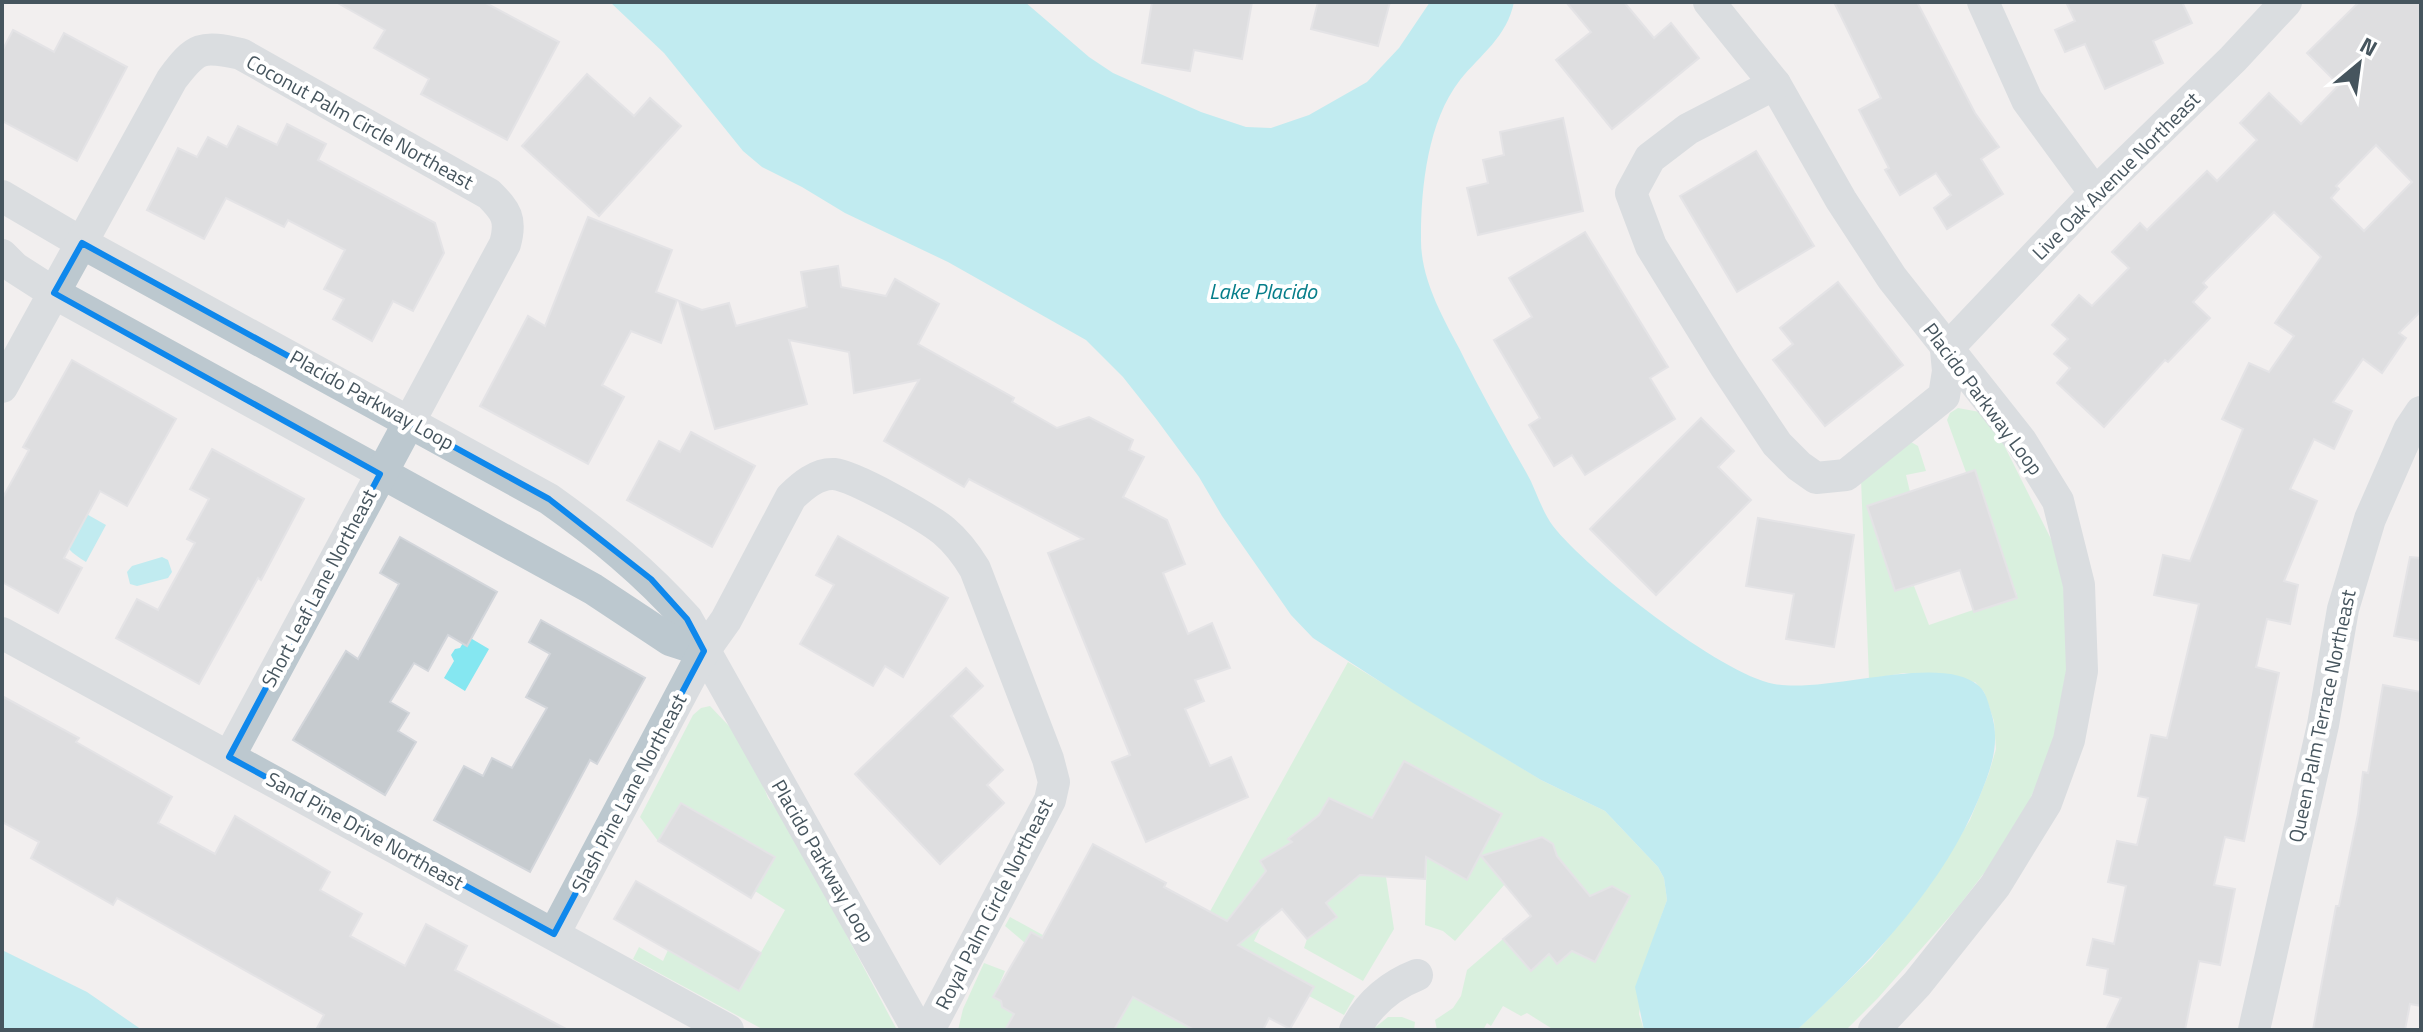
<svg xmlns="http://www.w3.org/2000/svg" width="2423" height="1032" viewBox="0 0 2423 1032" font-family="'Titillium Web',sans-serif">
<rect width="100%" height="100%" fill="#f2efef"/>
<!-- green -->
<g fill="#bbf2ca">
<polygon points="1958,408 1980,412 1998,433 2052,541 2062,578 2067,615 2067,667 2051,752 2015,833 1958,907 1878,998 1846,1030 1797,1030 1872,958 1930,885 1970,820 1989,773 1996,749 1994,721 1984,692 1975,682 1904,673 1869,679 1861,480 1911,442 1918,446 1926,471 1906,475 1910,492 1867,506 1897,590 1914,586 1929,625 2017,595 1972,475 1967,475 1947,420 1950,413"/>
<polygon points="1348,662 1541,780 1605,811 1658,867 1664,878 1667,900 1648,954 1639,1014 1644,1030 1554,1030 1527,1013 1521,1016 1503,1006 1491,1026 1487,1023 1483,1030 1437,1030 1435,1020 1453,1008 1461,996 1467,970 1503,939 1531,971 1549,954 1557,964 1575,949 1596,960 1628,901 1627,894 1612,886 1605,889 1598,905 1557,856 1553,844 1542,837 1528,841 1505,884 1455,941 1443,931 1425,925 1427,848 1502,814 1404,762 1374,814 1390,823 1386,877 1394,929 1363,981 1304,948 1307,939 1337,917 1322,898 1331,899 1365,871 1353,811 1329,799 1319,815 1288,838 1292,842 1260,861 1266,871 1235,912 1261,927 1254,941 1355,996 1344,1015 1309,996 1198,1030 1114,1030 1136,992 1032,932 1025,943 1005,926 1010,917 1161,1000"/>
<polygon points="710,706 748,746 768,798 806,847 848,938 897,1030 764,1030 633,959 639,947 663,961 668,950 739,991 785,910 755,891 775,857 658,841 640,817 693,715 701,708"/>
<polygon points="984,963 1005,971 994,997 1001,1001 1002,1007 1014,1014 1005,1030 958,1030 963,1009"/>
<polygon points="1388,1017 1402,1017 1415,1022 1414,1030 1372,1030"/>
</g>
<!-- water -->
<g fill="#85e7f1">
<path d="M610,2H1025L1089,57L1113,73L1201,112L1246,127L1271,128L1309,115L1367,82L1399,48L1430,2H1514C1507,37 1481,54 1460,80C1428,121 1421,186 1421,237C1420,277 1441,314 1459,348C1480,391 1503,431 1526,472C1536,489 1541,510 1553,526C1587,570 1721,674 1774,684C1829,694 1941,652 1979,686C1986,692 1988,702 1991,712C2001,743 1991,769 1979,798C1941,890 1869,963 1797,1030H1644L1635,987L1667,900L1664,878L1658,867L1605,811L1541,780L1413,703L1313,638L1291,615L1222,516L1199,477L1157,420L1123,377L1086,340L948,262L845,213L802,187L762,167L743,151L664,53Z"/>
<path d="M74,507L106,525L86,562C55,543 65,538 74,507Z"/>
<polygon points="162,557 168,560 172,572 168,578 137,586 130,584 127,572 132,566"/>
<polygon points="467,636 489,649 465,691 444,678 454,661 451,655 455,649 460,648"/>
<polygon points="2,950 87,992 142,1030 2,1030"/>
</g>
<!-- building -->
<g fill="#c6cbcf" stroke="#d3d6db" stroke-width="2" fill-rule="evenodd">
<polygon points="336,2 484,2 559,42 507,140 421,94 429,79 374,48 385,30"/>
<polygon points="1152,2 1252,2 1242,59 1194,50 1190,71 1142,63"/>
<polygon points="1318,2 1390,2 1378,46 1311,29"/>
<polygon points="1566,2 1624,2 1654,38 1671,23 1699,58 1612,129 1556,60 1591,32"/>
<polygon points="1834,2 1917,2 1975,113 1999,147 1981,159 2003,194 1947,229 1934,208 1951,195 1936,173 1900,195 1885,170 1889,168 1859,110 1881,98"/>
<polygon points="2066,2 2182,2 2192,23 2153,41 2163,63 2105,89 2085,44 2065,52 2055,30 2075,21"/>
<path d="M2359,2H2421V311L2399,333L2406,338L2382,373L2363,359L2333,402L2352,411L2334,449L2314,439L2290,489L2317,501L2284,581L2298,585L2290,624L2267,619L2256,667L2279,673L2244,841L2225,837L2214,885L2235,889L2220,965L2199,961L2185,1030H2106L2121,998L2104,994L2108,969L2087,965L2093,939L2114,944L2126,886L2108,882L2117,841L2137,845L2148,798L2138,796L2151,735L2167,738L2199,604L2154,595L2163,555L2190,561L2243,429L2222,419L2249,363L2269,372L2294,336L2275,323L2321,257L2274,212L2203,283L2207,287L2193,302L2210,318L2168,362L2165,360L2104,427L2057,383L2070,368L2054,354L2068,339L2052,325L2079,295L2092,306L2129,268L2112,252L2140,223L2147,230L2207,171L2217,181L2257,140L2240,123L2269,93L2301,124L2339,85L2307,53ZM2376,145L2412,182L2364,231L2331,198L2339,189L2336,186Z"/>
<polygon points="13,30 54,52 64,33 127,67 77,161 2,121 2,51"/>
<polygon points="587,74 634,116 650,98 681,126 599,216 522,146"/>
<polygon points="1563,118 1583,211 1478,235 1467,188 1488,183 1483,160 1504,155 1500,132"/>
<polygon points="287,124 326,144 318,160 435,223 444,253 413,311 393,301 372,341 333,319 344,299 324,289 345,250 288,220 284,227 226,198 204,239 147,210 178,148 197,157 208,137 227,147 238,126 277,145"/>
<polygon points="1756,151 1814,246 1737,292 1680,196"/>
<polygon points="588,217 672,250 656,292 677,300 661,343 631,331 602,385 624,397 588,464 480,406 528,316 545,326"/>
<polygon points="1585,232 1668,367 1650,378 1675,419 1585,475 1572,455 1554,466 1529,425 1540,418 1494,340 1532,317 1509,278"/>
<polygon points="838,266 841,287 886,296 895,279 939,304 918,344 1014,398 1012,402 1057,428 1089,417 1133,440 1129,450 1144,457 1123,497 1167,520 1185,564 1163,573 1188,634 1212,623 1230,668 1195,680 1204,701 1185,709 1210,766 1231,757 1248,797 1146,842 1112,762 1130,755 1048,553 1083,539 969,479 964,487 884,441 919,380 854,393 849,352 789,340 807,404 715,429 679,301 702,310 729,303 736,326 807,307 801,272"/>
<polygon points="1838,282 1903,365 1825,426 1773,360 1793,344 1780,328"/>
<polygon points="72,360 176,419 127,506 100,491 64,558 82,568 58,613 2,582 2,499 29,450 23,447"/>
<polygon points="1701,418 1734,451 1718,467 1751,500 1656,595 1590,529"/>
<polygon points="691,432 755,466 712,547 627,500 659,441 680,452"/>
<polygon points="212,449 304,499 261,580 258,578 199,684 116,638 137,599 158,610 195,543 187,539 209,499 190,489"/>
<polygon points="1975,470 2017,598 1974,612 1960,570 1895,591 1867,506"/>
<polygon points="1758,518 1854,535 1834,647 1786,639 1794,594 1746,586"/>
<polygon points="838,536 948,598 903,677 885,666 873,686 800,644 834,585 816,575"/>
<polygon points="400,537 497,592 467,646 448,635 428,671 414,663 390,702 409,713 398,731 416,742 385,795 293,740 346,651 358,659 399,584 380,573"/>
<polygon points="2410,557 2421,558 2421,641 2394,636"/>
<polygon points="541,620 645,678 597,764 590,760 530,872 434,820 464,766 483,776 492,758 512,768 547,708 526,697 550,654 529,642"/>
<polygon points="966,668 983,686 951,716 1003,770 987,785 1004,803 940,864 855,774"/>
<polygon points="2383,685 2421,692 2421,1006 2410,1004 2405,1030 2313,1030 2336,906 2339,906 2358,814 2363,772 2368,773"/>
<polygon points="2,696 79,738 76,742 172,797 158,823 215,854 235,816 330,872 320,890 362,914 350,936 405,966 426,924 467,946 455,970 568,1030 316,1030 324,1015 117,898 113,905 31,858 39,842 2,822"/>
<polygon points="1404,761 1502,814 1467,880 1426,857 1425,879 1360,875 1326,903 1337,917 1307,939 1282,909 1238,945 1314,987 1290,1029 1269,1018 1263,1030 1194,1030 1133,997 1114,1030 1005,1030 1014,1014 1002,1007 1001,1001 993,997 1031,932 1042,938 1093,844 1166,883 1164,887 1227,921 1266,871 1260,861 1292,842 1288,839 1319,815 1329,798 1372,818"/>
<polygon points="681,803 775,857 751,898 658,841"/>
<polygon points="1542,837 1553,844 1557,856 1590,896 1612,886 1630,896 1595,962 1572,951 1557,964 1549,954 1531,971 1503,939 1531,916 1481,856"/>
<polygon points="636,881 761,953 739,991 614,919"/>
</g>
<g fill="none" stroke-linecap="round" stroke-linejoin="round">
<!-- minor -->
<g stroke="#bcc8cf" stroke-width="32">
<polyline points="1709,2 1775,84 1841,200 1892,278 2021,441 2058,501 2079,585 2082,671 2069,740 2046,803 1995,886 1917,984 1874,1030"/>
<polyline points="1983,2 2027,100 2095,193"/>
<polyline points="1775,84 1688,129 1650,158 1631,193 1651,246 1725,366 1777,444 1799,466 1816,478 1846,475 1944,396 1948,371 1946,350 2095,193 2233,59 2286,2"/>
<path d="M2,196L82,243L549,499C601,536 645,572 687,619L918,1030"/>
<polyline points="2,255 15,268 54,293 593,589 670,640 704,651"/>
<path d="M2,387L172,79C196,47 201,45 241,54L489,194C506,211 512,219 505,244L229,757"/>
<polyline points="2,633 728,1030"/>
<path d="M554,934L704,651L726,620L791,497C802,486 817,473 834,474C854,476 927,517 944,531C957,542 966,554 975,569L1048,759L1054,782L1050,800L929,1030"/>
<path d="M1355,1030C1369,1003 1389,986 1417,975"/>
<polyline points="2254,1030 2323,725 2343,609 2370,519 2409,430 2421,412"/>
</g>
</g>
<!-- marked area -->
<path d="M0 0H2423V1032H0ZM82,243L549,499L651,579L687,619L704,651L554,934L229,757L380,474L54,293Z" fill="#f2efef" fill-opacity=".55" fill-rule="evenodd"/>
<path fill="none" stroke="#0f88ec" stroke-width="6" stroke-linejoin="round" d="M82,243L549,499L651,579L687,619L704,651L554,934L229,757L380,474L54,293Z"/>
<g text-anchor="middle" stroke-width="8" stroke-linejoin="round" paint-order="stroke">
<!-- street labels -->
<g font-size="20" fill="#46555e" stroke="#fff">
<text transform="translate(360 122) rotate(29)" y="7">Coconut Palm Circle Northeast</text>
<text transform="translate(2116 176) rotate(-45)" y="7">Live Oak Avenue Northeast</text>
<text transform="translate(1983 399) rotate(53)" y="7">Placido Parkway Loop</text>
<text transform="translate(372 400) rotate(29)" y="7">Placido Parkway Loop</text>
<text transform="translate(319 588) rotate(-62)" y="7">Short Leaf Lane Northeast</text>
<text transform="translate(2322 716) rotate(-78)" y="7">Queen Palm Terrace Northeast</text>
<text transform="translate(629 793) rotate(-62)" y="7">Slash Pine Lane Northeast</text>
<text transform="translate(365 831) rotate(29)" y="7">Sand Pine Drive Northeast</text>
<text transform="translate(823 861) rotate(60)" y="7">Placido Parkway Loop</text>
<text transform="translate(994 904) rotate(-63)" y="7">Royal Palm Circle Northeast</text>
</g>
<!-- water labels -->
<g font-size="22" font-style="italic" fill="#077e8a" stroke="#fff">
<text x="1263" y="299">Lake Placido</text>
</g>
</g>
<!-- border -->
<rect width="2423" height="1032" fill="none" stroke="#46555e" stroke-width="8"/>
<!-- north arrow -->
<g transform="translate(2359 64) rotate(29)" stroke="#ffffff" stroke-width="6" paint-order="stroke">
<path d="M0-6L14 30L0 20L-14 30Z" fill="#46555e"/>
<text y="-12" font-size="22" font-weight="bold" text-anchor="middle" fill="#46555e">N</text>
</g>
</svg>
